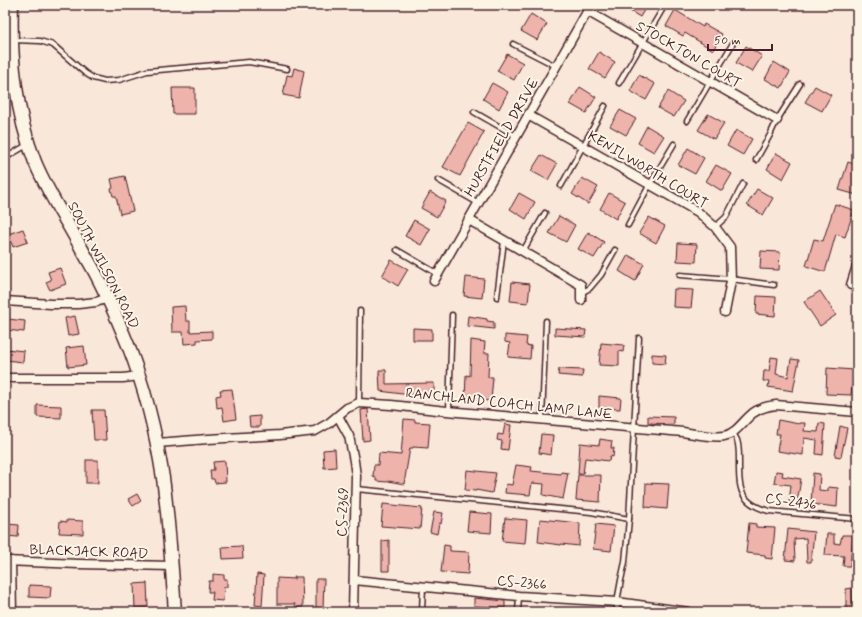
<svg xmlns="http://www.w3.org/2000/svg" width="862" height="617" viewBox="0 0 862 617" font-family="Mynerve,sans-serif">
<rect width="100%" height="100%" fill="#f9e8d9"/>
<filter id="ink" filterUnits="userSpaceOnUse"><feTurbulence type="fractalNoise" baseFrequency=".025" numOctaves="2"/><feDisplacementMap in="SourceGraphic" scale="8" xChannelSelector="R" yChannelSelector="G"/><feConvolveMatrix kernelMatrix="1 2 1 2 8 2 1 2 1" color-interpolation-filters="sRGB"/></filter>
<g filter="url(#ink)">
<!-- building -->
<g fill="#eeb3ab" stroke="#4a1f2b">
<polygon points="620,5 647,5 640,17"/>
<polygon points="675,10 703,27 704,24 722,34 713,50 685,33 683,36 666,26"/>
<polygon points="531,14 547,24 537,40 521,31"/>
<polygon points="746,46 762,56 752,72 736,63"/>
<polygon points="599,52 615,62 605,78 589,69"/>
<polygon points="507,54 523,63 514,80 497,71"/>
<polygon points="774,62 790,72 781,88 765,79"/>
<polygon points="294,68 304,71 299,98 283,95 287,75 292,76"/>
<polygon points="639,75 655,84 646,100 630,91"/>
<polygon points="492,83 508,92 499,109 483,99"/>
<polygon points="815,86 831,95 822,111 805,102"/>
<polygon points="580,87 596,97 586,113 570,104"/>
<polygon points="172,88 195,88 195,114 173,114"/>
<polygon points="668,91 684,101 674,117 658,108"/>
<polygon points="620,110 636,119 626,135 610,126"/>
<polygon points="708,114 724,123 714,139 698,130"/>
<polygon points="468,123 484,132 460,176 443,167"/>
<polygon points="647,126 664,136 654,152 638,143"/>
<polygon points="736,130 752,139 743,155 727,146"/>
<polygon points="688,148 704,158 695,174 678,165"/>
<polygon points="776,153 792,162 783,179 767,169"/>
<polygon points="541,155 557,164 548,180 531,171"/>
<polygon points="848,162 857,165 857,195 839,190"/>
<polygon points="716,165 732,174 722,191 706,181"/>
<polygon points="125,176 133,211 120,214 116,196 113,196 111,189 113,188 111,179"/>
<polygon points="582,178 598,187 588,204 572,194"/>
<polygon points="757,189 773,198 763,215 747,205"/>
<polygon points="430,192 446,201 437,217 421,208"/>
<polygon points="519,193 535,202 526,219 510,209"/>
<polygon points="609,193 625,202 616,219 600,209"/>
<polygon points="835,204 854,210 845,237 836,234 825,272 806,266 814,239 823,241"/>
<polygon points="559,216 575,225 566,242 549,233"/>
<polygon points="649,217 665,226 656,243 639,233"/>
<polygon points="414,220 430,229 421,245 405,236"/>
<polygon points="23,229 28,242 13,247 8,234"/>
<polygon points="588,232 604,242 594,258 578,249"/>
<polygon points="678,243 697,244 696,262 677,261"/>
<polygon points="761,251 780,252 779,270 760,269"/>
<polygon points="628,255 644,264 635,281 619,271"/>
<polygon points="391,260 408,269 398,286 382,276"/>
<polygon points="60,268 66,284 50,290 46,282 51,280 48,272"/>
<polygon points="466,277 484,279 482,298 464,296"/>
<polygon points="512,282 530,284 528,303 510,301"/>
<polygon points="674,289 693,290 691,308 673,307"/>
<polygon points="820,291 836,315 820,326 804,302"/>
<polygon points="757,296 776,297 775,316 756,314"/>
<polygon points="185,306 186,321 190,321 190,332 212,331 212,339 197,340 197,343 184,344 183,332 172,332 171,307"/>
<polygon points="75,316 79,334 68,336 65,318"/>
<polygon points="468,316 487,319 487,321 494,322 494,329 467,326"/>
<polygon points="8,319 25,321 24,332 7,330"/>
<polygon points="413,328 432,329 432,340 413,340"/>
<polygon points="555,328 586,330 585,337 555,335"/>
<polygon points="505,335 527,337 526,345 531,346 530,359 508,357 510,343 505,342"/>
<polygon points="471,340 485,342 484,353 489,353 488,377 493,377 491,401 465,399 466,375 470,376"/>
<polygon points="601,343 624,345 623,352 619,351 619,366 599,365"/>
<polygon points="84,346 86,365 68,367 66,348"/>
<polygon points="6,349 24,351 23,362 5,360"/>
<polygon points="652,354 666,355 665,364 652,363"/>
<polygon points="771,357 778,358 776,374 788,377 791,359 799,360 793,391 768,387 769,381 763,381 764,371 769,371"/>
<polygon points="827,368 854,370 851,395 826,394"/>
<polygon points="559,369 583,370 582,377 558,375"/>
<polygon points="379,370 386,370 386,384 434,383 434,394 402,394 380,391"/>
<polygon points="232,389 236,419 224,421 222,407 217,408 216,396 221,395 220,390"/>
<polygon points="599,396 621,398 620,409 599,408"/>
<polygon points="37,405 61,406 61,418 37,417"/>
<polygon points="368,409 370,440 363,441 361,410"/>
<polygon points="92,410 104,410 106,440 94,440"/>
<polygon points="260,416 260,427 250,427 249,417"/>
<polygon points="648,416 674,417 674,424 648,423"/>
<polygon points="404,419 415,420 415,422 430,423 428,448 413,447 413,448 410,448 404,484 388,481 387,482 376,481 376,477 373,476 374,465 378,465 379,453 401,455"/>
<polygon points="778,420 799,424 799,423 805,423 804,431 818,432 819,423 825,424 823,455 816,454 817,440 804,438 803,455 777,451 780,434 776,434"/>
<polygon points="505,424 511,425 508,450 501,449 502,441 497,440 498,434 503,435"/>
<polygon points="840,426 847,428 841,457 835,456"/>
<polygon points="541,434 553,435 551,455 539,453"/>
<polygon points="600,439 612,441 611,448 614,448 613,457 610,456 609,461 585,458 583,474 578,474 580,443 599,445"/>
<polygon points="335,449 336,467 324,468 323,450"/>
<rect x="86" y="460" width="12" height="23"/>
<polygon points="225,461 226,482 215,483 214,479 211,479 210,470 214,470 213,462"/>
<polygon points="516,465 532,467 531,471 561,474 561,472 568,473 563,499 543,495 544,484 532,483 530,495 505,493 506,484 512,485"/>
<polygon points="467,470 496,473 492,493 476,490 476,491 465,490"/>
<polygon points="776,471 783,472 782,476 801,479 797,503 789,502 791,485 774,483"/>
<polygon points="813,473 820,474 819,490 828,491 828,487 838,488 837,507 811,504"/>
<polygon points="578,475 601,475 600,502 576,500"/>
<polygon points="646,483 669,484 667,509 645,507"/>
<polygon points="137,494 141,501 133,506 128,499"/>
<polygon points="383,504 422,508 420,529 381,526"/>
<polygon points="434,512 443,513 441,524 439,523 437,534 430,532"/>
<polygon points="469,512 492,514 491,533 467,531"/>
<polygon points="505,518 527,520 525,543 502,541"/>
<polygon points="540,519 580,523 579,546 561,544 561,545 538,542"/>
<polygon points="67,520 83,521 83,534 59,533 60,521 67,522"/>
<polygon points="749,523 756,524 756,527 775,528 772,559 765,558 765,555 746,553"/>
<polygon points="7,524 19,525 18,537 6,536"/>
<polygon points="596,524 614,526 611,551 593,549"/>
<polygon points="788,529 814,532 811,562 807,562 806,538 794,539 795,561 785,560"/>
<polygon points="827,534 834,534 834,543 840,544 842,535 853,535 850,566 843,566 844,556 825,555"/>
<polygon points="389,540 389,571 382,571 382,541"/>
<polygon points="444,545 450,546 450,551 469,552 468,574 441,572"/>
<polygon points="242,546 243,558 223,559 222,547"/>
<polygon points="213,574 224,575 224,579 227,579 227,587 224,587 223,601 212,600 213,592 208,592 209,581 213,581"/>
<polygon points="257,574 264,575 262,606 255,605"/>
<polygon points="294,577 302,577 303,607 296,608 295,604 277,604 277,578 295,579"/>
<polygon points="316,579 324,579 323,609 316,609"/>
<polygon points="147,583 148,607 135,608 134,584"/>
<polygon points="29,585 51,586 50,598 29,597"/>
<polygon points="852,588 853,612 846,612 846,589"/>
<polygon points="474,598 505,601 505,608 474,606"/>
</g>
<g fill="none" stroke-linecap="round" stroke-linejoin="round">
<defs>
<g id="service">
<polyline points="13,40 40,41 53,45 85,73 93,78 105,81 119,80 147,71 249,62 287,69"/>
<polyline points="513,44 556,66"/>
<polyline points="619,83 662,10"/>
<polyline points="474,112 516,136"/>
<polyline points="687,121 733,43"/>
<polyline points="5,158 27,145"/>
<polyline points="756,160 770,135 777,120 800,84"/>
<polyline points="438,180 478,203"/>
<polyline points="561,186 605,106"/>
<polyline points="628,225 650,184 674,144"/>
<polyline points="715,227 726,217 743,184"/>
<polyline points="397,250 438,274"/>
<polyline points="523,251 545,213"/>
<polyline points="680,275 731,279 774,285"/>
<polyline points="581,293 590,288 601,275 615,250"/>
<polyline points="497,297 504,241"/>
<polyline points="359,403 360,311"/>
<polyline points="449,411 452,315"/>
<polyline points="542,419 546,321"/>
<path d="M733,432C734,435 736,438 737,440C739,446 739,453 739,459C739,487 738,503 769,511L857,519"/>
<polyline points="356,489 591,512 629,519"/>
<polyline points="422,612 423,586"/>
<polyline points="518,612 519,596"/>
<polyline points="617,612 617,602 621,580 625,562 629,519 639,338"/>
</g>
<g id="minor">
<polyline points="587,11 777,120"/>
<polyline points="528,115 698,212 715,227 730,247 731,281 725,312"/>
<polyline points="469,220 581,285 581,300"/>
<polyline points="434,281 591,5"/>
<polyline points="851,285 857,266"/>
<polyline points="5,301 51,304 78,304 96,302 108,298"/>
<polyline points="5,378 123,378 139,376"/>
<polyline points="338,416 349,436 354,461 356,476 353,612"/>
<path d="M157,443L208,439L280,435L315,431L329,423L347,408L359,403L391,405L447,411L683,432C694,434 714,438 724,436C736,434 743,421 753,413C760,408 767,406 776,405L857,412"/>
<polyline points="5,561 79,564 172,566"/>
<polyline points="11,561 12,612"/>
<polyline points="354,580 519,596 617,602 689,612"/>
</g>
<path id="secondary" d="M12,5C10,56 16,114 35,162C42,179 51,195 60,211C71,229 81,248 92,267C106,292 117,318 128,345C145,388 156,433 163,478C169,522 172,567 175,612"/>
</defs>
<!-- service casing -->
<use href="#service" stroke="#4a1f2b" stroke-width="7"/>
<!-- minor casing -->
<use href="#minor" stroke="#4a1f2b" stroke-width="11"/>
<!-- secondary casing -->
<use href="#secondary" stroke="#4a1f2b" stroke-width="15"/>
<!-- service -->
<use href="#service" stroke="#fcf5e5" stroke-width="4"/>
<!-- minor -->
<use href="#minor" stroke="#fcf5e5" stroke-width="8"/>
<!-- secondary -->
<use href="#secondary" stroke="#fcf5e5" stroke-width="12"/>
</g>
</g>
<g text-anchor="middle" stroke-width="4" stroke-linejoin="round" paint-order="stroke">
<!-- street labels -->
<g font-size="14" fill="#4a1f2b" stroke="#fcf5e5">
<text transform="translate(689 54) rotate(30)" y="5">STOCKTON COURT</text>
<text transform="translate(501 137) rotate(-60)" y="5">HURSTFIELD DRIVE</text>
<text transform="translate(648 169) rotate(31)" y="5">KENILWORTH COURT</text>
<text transform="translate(104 265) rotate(63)" y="5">SOUTH WILSON ROAD</text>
<text transform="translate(509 403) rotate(6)" y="5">RANCHLAND COACH LAMP LANE</text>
<text transform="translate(791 501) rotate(8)" y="5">CS-2436</text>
<text transform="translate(342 512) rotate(-88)" y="5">CS-2369</text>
<text transform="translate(89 551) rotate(2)" y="5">BLACKJACK ROAD</text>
<text transform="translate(522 582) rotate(5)" y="5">CS-2366</text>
</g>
</g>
<!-- margin -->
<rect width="862" height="617" fill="none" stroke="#fcf5e5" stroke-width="20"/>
<rect x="10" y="10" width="842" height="597" fill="none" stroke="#4a1f2b" stroke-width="1.5" filter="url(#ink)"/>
<!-- scale -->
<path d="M708 44v6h64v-6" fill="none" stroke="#4a1f2b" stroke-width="2"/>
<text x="714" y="44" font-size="12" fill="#4a1f2b" stroke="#fcf5e5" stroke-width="3" paint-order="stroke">50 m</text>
</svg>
